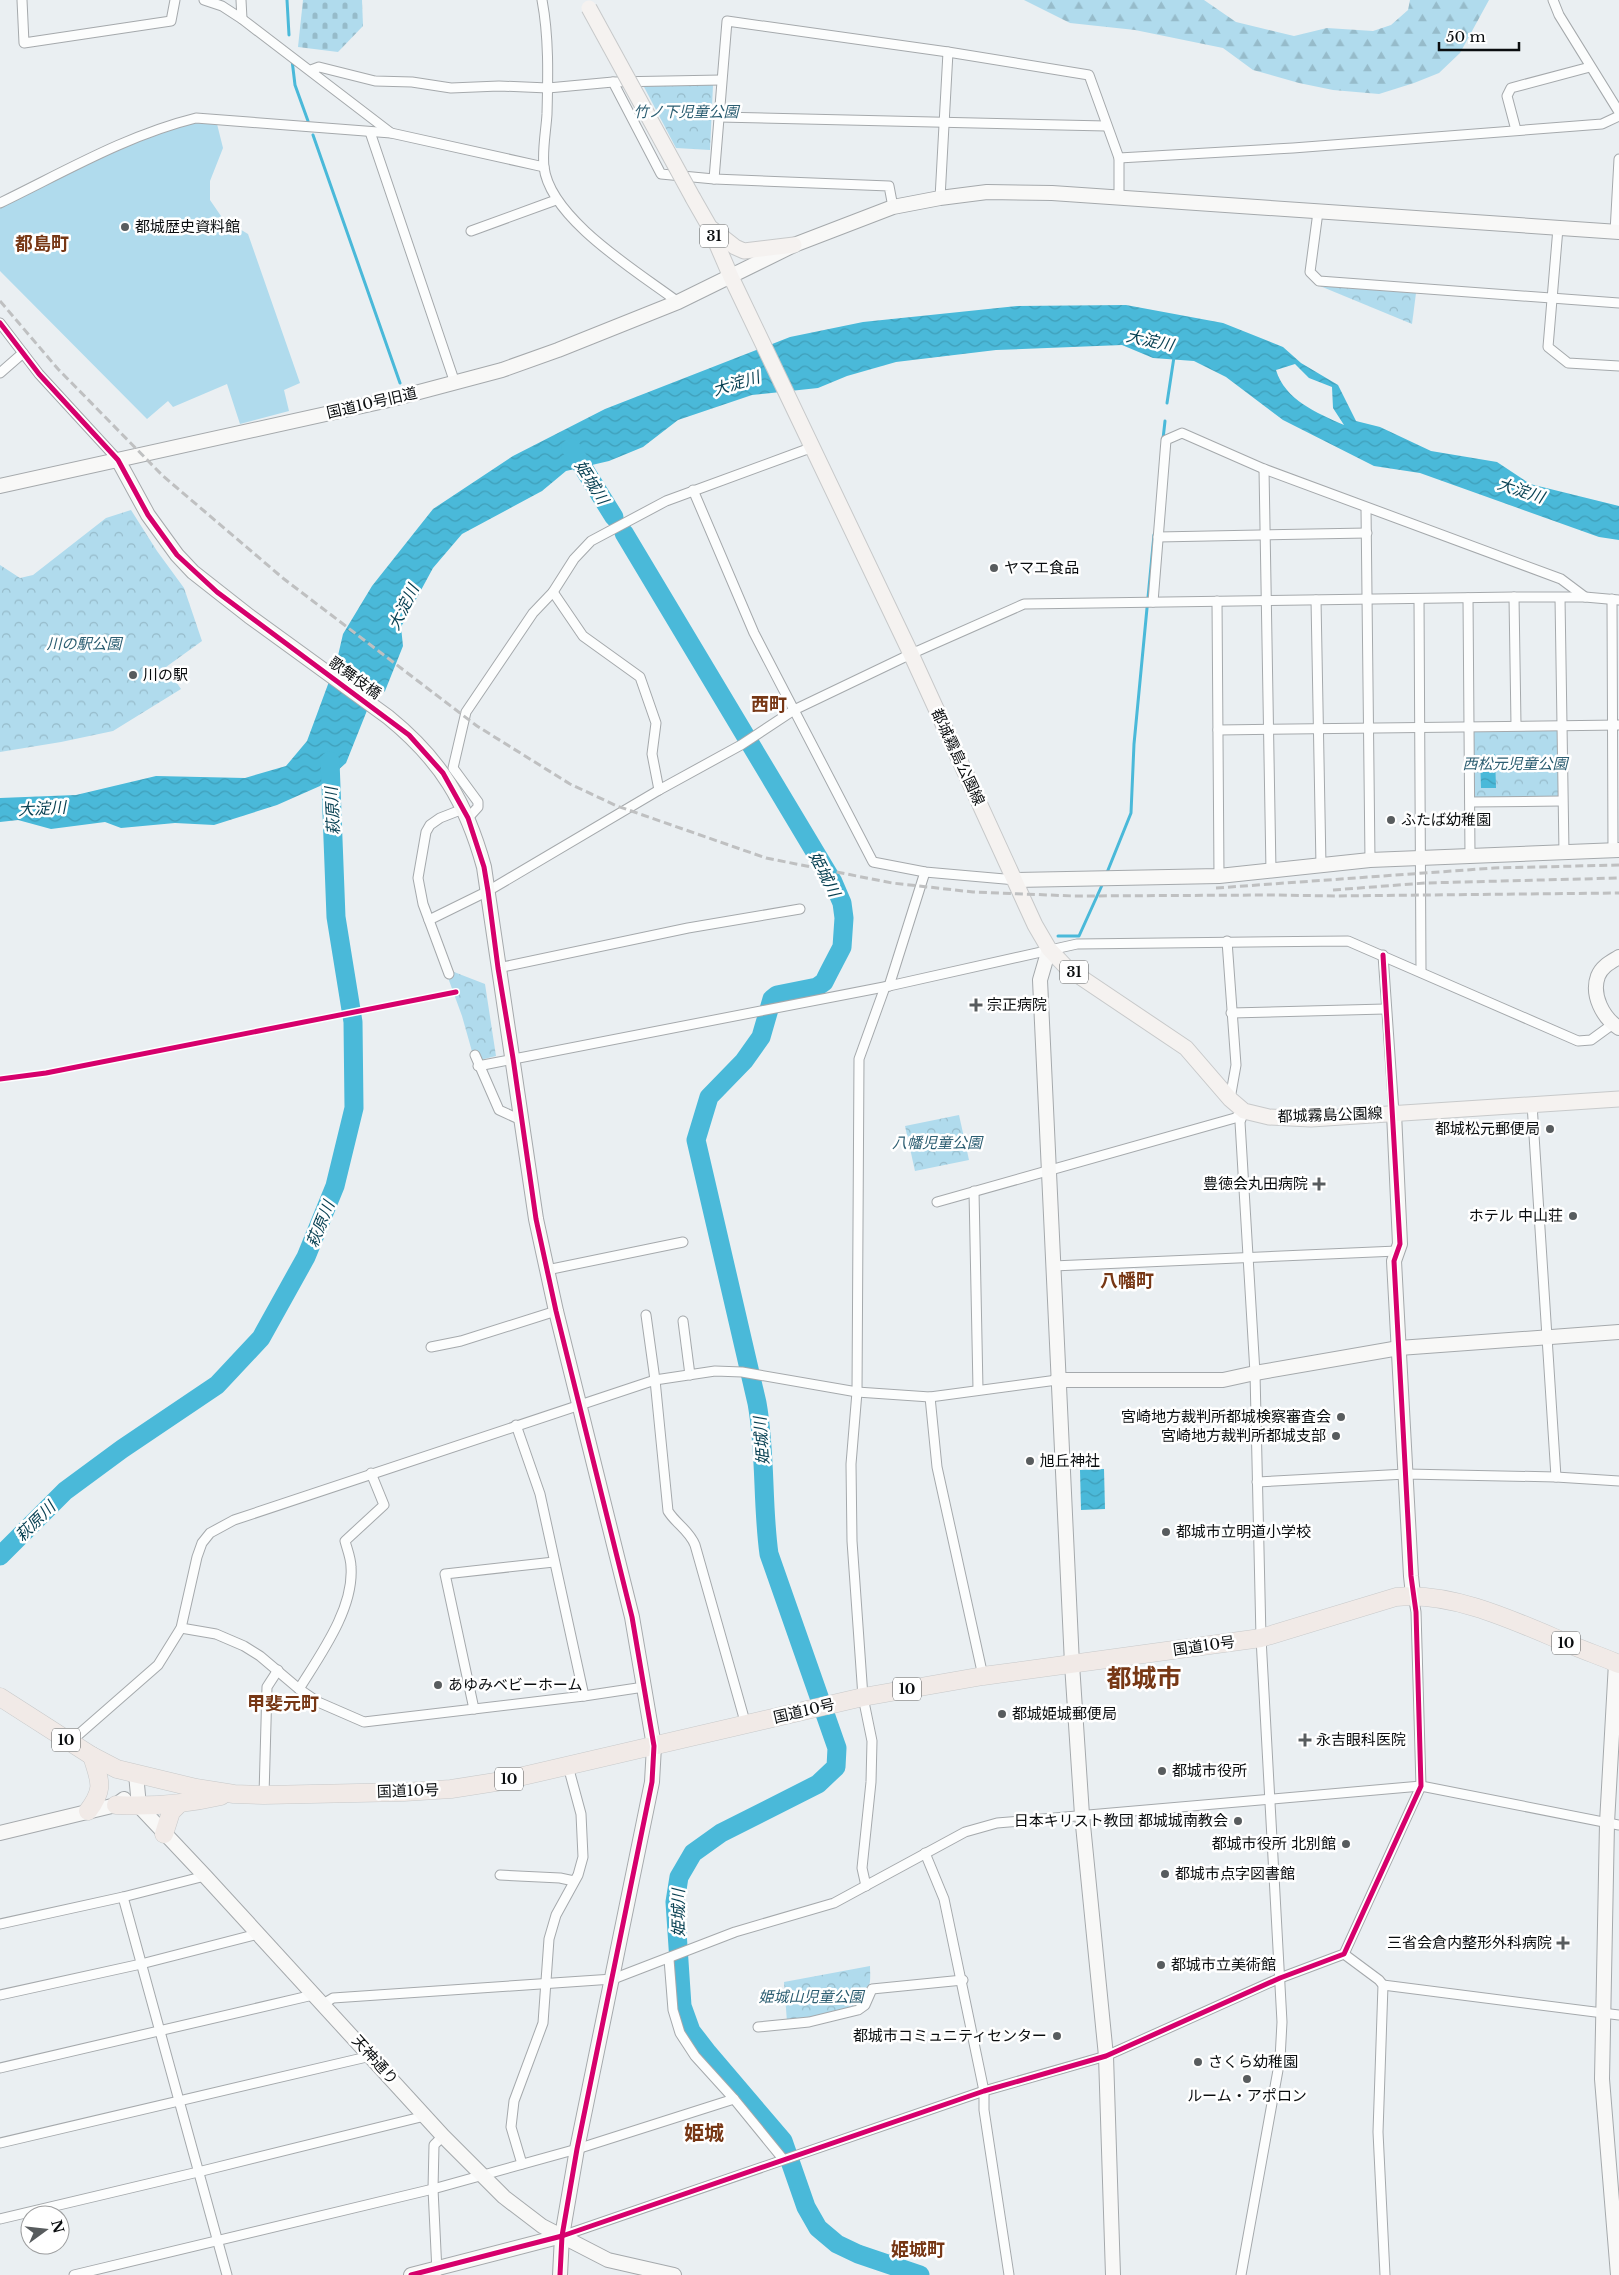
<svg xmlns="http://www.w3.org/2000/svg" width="1619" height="2275" viewBox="0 0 1619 2275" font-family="'Libre Baskerville','Noto Sans JP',serif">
<defs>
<pattern id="forest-firs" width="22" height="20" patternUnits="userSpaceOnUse" patternTransform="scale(1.25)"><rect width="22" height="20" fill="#b0dbed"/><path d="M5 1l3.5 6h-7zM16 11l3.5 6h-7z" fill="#96bbca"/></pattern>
<pattern id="cemetery-stones" width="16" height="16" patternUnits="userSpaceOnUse" patternTransform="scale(1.25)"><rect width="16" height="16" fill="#b0dbed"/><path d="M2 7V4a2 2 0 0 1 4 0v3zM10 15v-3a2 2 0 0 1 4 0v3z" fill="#96bbca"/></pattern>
<pattern id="park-crowns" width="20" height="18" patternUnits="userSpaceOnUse" patternTransform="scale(1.25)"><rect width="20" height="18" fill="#b0dbed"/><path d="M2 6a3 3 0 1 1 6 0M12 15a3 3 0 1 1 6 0" fill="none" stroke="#96bbca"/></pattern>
<pattern id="water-waves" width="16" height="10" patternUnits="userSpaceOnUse" patternTransform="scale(1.25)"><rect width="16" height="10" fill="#4ab9d9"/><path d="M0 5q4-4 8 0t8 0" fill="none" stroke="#3f9eb9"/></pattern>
</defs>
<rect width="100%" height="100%" fill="#eaeff2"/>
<!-- forest -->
<polygon fill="url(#forest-firs)" points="1024,0 1204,0 1236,22 1294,36 1327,28 1373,31 1391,25 1408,10 1410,0 1489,0 1460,53 1439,73 1414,83 1379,94 1333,90 1299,83 1253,70 1223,48 1135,30 1070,23"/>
<!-- cemetery -->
<polygon fill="url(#cemetery-stones)" points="303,0 362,0 363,26 338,52 298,47"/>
<!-- park -->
<g fill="url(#park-crowns)">
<polygon points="643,85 713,85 710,150 676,148"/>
<polygon points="1320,286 1416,293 1412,324"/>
<polygon points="131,510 157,551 184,588 202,641 166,667 181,689 113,731 61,742 0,752 0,565 20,578 33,575 106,518"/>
<polygon points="1562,725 1561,801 1470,802 1469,726"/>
<polygon points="454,972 485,984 496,1056 480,1060 473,1055 462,1016 447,975"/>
<polygon points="959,1115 969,1160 915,1171 905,1126"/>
<path d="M870,1966C870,1972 871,1980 869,1986C860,2016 812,2018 787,2022L784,1982Z"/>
</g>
<!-- garden -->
<polygon fill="#b0dbed" points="216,120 223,148 210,181 210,200 223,219 248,234 300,383 284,390 289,411 240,424 227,384 173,407 168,401 147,419 0,271 0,203 169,125"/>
<!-- water -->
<g fill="url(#water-waves)" fill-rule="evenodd">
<path d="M1126,305L1223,323L1283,347L1301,363L1338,385L1356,421L1380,427L1431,451L1497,462L1530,484L1619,506V540L1599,537L1420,473L1374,466L1283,420L1226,377L1194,361L1153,358L1122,345L996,350L896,362L847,376L818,388L752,395L678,420L643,447L609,461L566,471L542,491L462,534L433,568L401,627L403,646L385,691L368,708L346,763L320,786L277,805L214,825L175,823L121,828L105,822L51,829L18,820L0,822V798L76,795L156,776L245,778L286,766L307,741L337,660L343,634L372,586L433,509L513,456L605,409L790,337L863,322L1017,306ZM1295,364L1309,378L1332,387L1333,408L1344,425C1317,413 1285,400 1276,370Z"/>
<polygon points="1495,754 1496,788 1481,788 1480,755"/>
<polygon points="1104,1469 1105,1509 1081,1510 1080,1470"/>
</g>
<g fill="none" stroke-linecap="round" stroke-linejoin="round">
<!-- stream -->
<g stroke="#4ab9d9" stroke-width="3">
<polyline points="287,0 289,35"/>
<polyline points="292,60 295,85 308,121"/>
<polyline points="313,135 400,383"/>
<polyline points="1167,403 1174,357"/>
<polyline points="1163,439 1165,421"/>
<polyline points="1106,875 1131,813 1134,744 1154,535"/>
<polyline points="1058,936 1079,936 1103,883"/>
</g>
<!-- river -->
<g stroke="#4ab9d9" stroke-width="19">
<polyline points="571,448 614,517"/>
<path d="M624,533L833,882L842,903L844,918L842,947L829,972L824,982L817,987L777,995L772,999L761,1037L744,1061L709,1097L696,1140L757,1403C766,1453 762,1504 769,1554L837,1748L836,1767L818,1784L721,1833L693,1853L679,1877L675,1902L682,2006L691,2031L708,2053L783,2141L806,2207L818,2228L837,2244L858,2254L920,2275"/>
<polyline points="0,1556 65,1491 122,1449 217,1385 261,1338 306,1257 335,1186 354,1108 353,1022 336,917 330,761"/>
</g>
<defs>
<g id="street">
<polyline points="22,0 24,43 171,21 175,0"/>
<polyline points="204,0 222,6 242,19 391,133"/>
<polyline points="241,0 242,19"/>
<path d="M542,0C549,37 548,76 547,114C546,131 542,150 544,167C550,219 638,272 678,302"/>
<polyline points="1553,0 1559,15 1619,112"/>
<polyline points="311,70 319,67 375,81 412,82 451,88 499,86 548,88 613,82 721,80"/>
<polyline points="613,82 661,174 714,179"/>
<polyline points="719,117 1106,126"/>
<polyline points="1516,130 1507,96 1511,88 1590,67"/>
<polyline points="370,132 455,383"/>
<polyline points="1119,158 1293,148 1602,124 1619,116"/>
<polyline points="940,198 948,52"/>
<path d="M0,203C64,172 127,135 196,118L391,133L544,167"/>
<polyline points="893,207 889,186 714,179 727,21 948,52 1089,75 1119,158 1119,198"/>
<polyline points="1318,212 1310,272 1319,281 1619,303"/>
<polyline points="1558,228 1548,347 1568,363 1619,366"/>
<polyline points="471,231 556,200"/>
<polyline points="1615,232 1619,159"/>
<polyline points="0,323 39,374 118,460"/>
<polyline points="0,373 23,353"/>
<polyline points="1264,469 1271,871"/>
<polyline points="693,490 754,633 873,862 925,872 1016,880"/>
<polyline points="1366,508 1370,860"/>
<polyline points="1158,537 1367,533"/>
<polyline points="553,592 583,636 640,677 656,723 652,754 659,790"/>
<polyline points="1514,597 1516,725"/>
<polyline points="1468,598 1470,855"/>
<polyline points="1560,598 1564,852"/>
<polyline points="1419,599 1421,972"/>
<polyline points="1612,599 1613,850"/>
<polyline points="1316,600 1321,866"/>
<polyline points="1217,601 1219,876"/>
<polyline points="1153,602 1166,440 1182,433 1264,469 1561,579 1585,597"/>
<polyline points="1218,730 1619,725"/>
<polyline points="1470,802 1561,801"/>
<polyline points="468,818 478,807 478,802 453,768 466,712 533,613 553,592 574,559 591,541 666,501 813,447"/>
<polyline points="429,920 488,891 659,790 741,745 794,710 911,654 1024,604 1514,597 1585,597 1619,600"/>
<polyline points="1227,941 1236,1065 1230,1099"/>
<polyline points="1383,955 1394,1113"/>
<polyline points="498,968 688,928 800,909"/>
<polyline points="449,974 423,904 418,878 426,832 430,825 440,818 463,809"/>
<polyline points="889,986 925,872"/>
<polyline points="1231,1013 1385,1009"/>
<polyline points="475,1055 499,1110 521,1120"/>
<polyline points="478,1066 889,986 1077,944 1348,941 1578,1041 1591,1040 1613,1024"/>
<polyline points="1532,1104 1556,1477"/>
<polyline points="974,1191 978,1389"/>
<polyline points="937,1202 1235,1118 1243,1112"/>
<polyline points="1053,1266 1397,1251"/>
<polyline points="547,1270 683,1242"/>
<path d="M646,1315L655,1380L668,1511C676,1524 689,1530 695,1545L746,1725"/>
<polyline points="683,1321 690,1375"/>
<polyline points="431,1347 461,1341 556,1311"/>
<polyline points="930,1397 937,1467 983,1676"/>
<polyline points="516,1425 540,1494 584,1696"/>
<polyline points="1257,1482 1406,1474 1556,1477 1619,1481"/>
<polyline points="181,1628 216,1634 244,1646 260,1656 299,1689 318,1702 364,1722 584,1696 644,1687"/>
<path d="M299,1689C320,1655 354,1609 351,1567C351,1558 347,1549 345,1541L384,1505L371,1473"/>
<polyline points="474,1709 445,1574 554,1562"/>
<polyline points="70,1742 158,1665 181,1628 197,1557 202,1543 210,1533 234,1520 655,1380 715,1371 742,1372 857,1392 930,1397 1057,1380"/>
<polyline points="264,1795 267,1687 278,1670"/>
<polyline points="925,1853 944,1899 984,2091 984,2110 1009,2275"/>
<polyline points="500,1875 560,1878 574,1881"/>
<polyline points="866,1886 862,1868 871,1782 872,1741 863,1697 852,1541 851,1464 857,1392 859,1059 885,987"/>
<polyline points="123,1897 227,2275"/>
<polyline points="0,1924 123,1897 205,1876"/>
<polyline points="1344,1954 1379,1980 1383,1985 1378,2132 1385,2275"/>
<polyline points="669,1959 673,2010 680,2033 695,2056 734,2099 783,2159"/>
<polyline points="1383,1985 1619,2015"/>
<polyline points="0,1995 141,1964 258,1934"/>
<polyline points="323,2004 333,1998 613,1979 735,1932 834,1903 965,1832 997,1823 1421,1786 1619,1825"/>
<polyline points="758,2027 809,2022 858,2010 865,2005 872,1989 963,1980"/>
<polyline points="0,2068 313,1995"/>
<polyline points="0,2143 371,2056"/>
<polyline points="522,2164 511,2127 514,2101 543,2023 549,1939 556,1915 578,1875 583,1857 581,1814 568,1766"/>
<polyline points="0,2219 198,2172 425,2116"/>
<polyline points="562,2236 984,2091 1106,2056 1280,1978 1344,1954 1421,1786 1416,1612 1413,1595"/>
<polyline points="437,2272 433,2189 434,2145 443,2136"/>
<polyline points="74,2275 433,2189 577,2149 734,2099"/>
<polyline points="1241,2275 1280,2059 1282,2022 1261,1638 1255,1373 1240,1122 1244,1111"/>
</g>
<g id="secondary">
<path d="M118,460L148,515L177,555L193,572L249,616L388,717C441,760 466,802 484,867L536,1219L556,1311L632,1617L654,1746L652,1782L577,2149L562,2236L560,2275"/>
<polyline points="0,486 389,400 502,370 558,350 678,302 794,245 893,207 940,198 987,192 1052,193 1619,232"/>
<polyline points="1016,880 1219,876 1370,860 1619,850"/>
<polyline points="1049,949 1040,980 1072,1664 1082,1815 1106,2056 1113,2275"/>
<path d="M1619,957C1611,962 1602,966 1598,976C1591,995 1603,1018 1619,1028"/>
<polyline points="1394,1113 1400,1244 1394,1261 1411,1576 1413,1595"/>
<polyline points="1057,1380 1223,1380 1255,1373 1399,1348 1619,1332"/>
<polyline points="1616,1663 1607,1823 1602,2079 1618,2275"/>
<polyline points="136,1774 139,1806 205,1876 443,2136 504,2197 542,2226 608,2260 674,2275"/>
<polyline points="0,1833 116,1805 124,1799"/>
<polyline points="411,2275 562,2236"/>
</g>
<g id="primary">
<polyline points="693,198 709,226 731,277 911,654 1035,925 1049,949 1067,968 1186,1048 1230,1099 1244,1111 1269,1117 1311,1119 1619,1099"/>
<polyline points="712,229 735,247 744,251 794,245"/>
</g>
<g id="highway">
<path d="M0,1697L92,1756L117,1769L196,1788L234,1794L264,1795L404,1792L451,1789L502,1781L863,1697L983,1676L1261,1638L1396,1597C1452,1591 1517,1622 1569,1644C1585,1651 1603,1657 1619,1664"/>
<path d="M116,1805C151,1807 186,1804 221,1796"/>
<path d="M88,1811C105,1788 100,1782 92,1756"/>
<polyline points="164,1834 171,1812 179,1804"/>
</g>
</defs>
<!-- street casing -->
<use href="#street" stroke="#a5a9ac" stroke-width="11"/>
<!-- secondary casing -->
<use href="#secondary" stroke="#a5a9ac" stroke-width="16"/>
<!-- primary casing -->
<use href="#primary" stroke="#c7c9ca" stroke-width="17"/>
<!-- highway casing -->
<use href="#highway" stroke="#c7c9ca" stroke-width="19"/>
<!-- street -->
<use href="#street" stroke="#fcfdfd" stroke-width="9"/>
<!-- secondary -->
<use href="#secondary" stroke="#f8f8f7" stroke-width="14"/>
<!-- primary -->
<use href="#primary" stroke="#f5f2f0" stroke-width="15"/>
<!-- highway -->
<use href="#highway" stroke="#f1eae7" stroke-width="18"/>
<!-- rail -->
<g stroke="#bfc0c1" stroke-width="3" stroke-dasharray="8 4" stroke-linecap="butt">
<polyline points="0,301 58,369 163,476 284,579 477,726 570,784 617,806 766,858 892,883 973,892 1074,896 1276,895 1335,896 1619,893"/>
<polyline points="1216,888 1494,868 1619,865"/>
<polyline points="1333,890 1425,883 1619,878"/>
</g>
<defs>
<polyline id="primary-bridge" points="589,8 693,198"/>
</defs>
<!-- primary-bridge casing -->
<use href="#primary-bridge" stroke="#c7c9ca" stroke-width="17" stroke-linecap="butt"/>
<!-- primary-bridge -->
<use href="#primary-bridge" stroke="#f5f2f0" stroke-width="15"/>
<defs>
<g id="cycleway">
<polyline points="0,323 39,374 118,460 148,515 177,555 217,592 409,735 443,773 468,818 484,867 488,891 498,968 513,1058 536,1219 556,1311 632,1617 654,1746 652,1782 577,2149 562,2236 560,2275"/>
<polyline points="0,1079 46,1073 456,992"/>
<polyline points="411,2275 562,2236 984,2091 1106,2056 1280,1978 1344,1954 1421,1786 1416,1612 1411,1576 1394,1261 1400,1244 1383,955"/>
</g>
</defs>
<!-- cycleway casing -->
<use href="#cycleway" stroke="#fff" stroke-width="8"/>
<!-- cycleway -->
<use href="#cycleway" stroke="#d6006c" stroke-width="5"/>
</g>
<!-- markers -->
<g fill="#585c5e" stroke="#fff" stroke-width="2">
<circle cx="125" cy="227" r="5"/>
<circle cx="994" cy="568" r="5"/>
<circle cx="133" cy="675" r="5"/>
<circle cx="1391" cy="820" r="5"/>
<path d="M973.5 997.5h5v5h5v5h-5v5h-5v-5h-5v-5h5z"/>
<circle cx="1550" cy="1129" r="5"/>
<path d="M1316.5 1176.5h5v5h5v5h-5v5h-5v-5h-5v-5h5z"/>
<circle cx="1573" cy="1216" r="5"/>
<circle cx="1341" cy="1417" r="5"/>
<circle cx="1336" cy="1436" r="5"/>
<circle cx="1030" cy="1461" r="5"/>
<circle cx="1166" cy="1532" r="5"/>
<circle cx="438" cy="1685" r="5"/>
<circle cx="1002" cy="1714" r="5"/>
<path d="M1302.5 1732.5h5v5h5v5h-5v5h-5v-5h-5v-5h5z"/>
<circle cx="1162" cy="1771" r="5"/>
<circle cx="1238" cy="1821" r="5"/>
<circle cx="1346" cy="1844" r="5"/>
<circle cx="1165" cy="1874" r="5"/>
<path d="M1560.5 1935.5h5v5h5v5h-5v5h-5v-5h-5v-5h5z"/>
<circle cx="1161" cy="1965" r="5"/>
<circle cx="1057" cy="2036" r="5"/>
<circle cx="1198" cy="2062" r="5"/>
<circle cx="1247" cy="2079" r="5"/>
</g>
<g text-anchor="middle" stroke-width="5" stroke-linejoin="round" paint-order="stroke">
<!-- shield labels -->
<g fill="#fff" stroke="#545657" stroke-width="1">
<rect x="700" y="224.5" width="28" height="23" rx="4"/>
<rect x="1060" y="960.5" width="28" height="23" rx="4"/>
<rect x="1552" y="1631.5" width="28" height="23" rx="4"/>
<rect x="893" y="1677.5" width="28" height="23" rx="4"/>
<rect x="52" y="1728.5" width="28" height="23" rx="4"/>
<rect x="495" y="1767.5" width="28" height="23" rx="4"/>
</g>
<g font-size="14" font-weight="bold" fill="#0a0d0f">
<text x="714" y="241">31</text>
<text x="1074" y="977">31</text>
<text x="1566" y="1648">10</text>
<text x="907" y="1694">10</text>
<text x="66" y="1745">10</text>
<text x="509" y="1784">10</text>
</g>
<!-- park labels -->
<g font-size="15" font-style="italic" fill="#2c5e72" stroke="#fff">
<text x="686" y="117">竹ノ下児童公園</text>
<text x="84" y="649">川の駅公園</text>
<text x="1515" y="769">西松元児童公園</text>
<text x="937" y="1148">八幡児童公園</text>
<text x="811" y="2002">姫城山児童公園</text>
</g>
<!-- poi labels -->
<g font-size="15" fill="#0a0d0f" stroke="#fff" text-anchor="start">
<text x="135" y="232">都城歴史資料館</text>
<text x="1004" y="573">ヤマエ食品</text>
<text x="143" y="680">川の駅</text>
<text x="1401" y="825">ふたば幼稚園</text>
<text x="987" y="1010">宗正病院</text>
<text x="1540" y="1134" text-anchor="end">都城松元郵便局</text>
<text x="1308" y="1189" text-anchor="end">豊徳会丸田病院</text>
<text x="1563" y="1221" text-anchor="end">ホテル 中山荘</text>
<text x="1331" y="1422" text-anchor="end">宮崎地方裁判所都城検察審査会</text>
<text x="1326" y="1441" text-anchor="end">宮崎地方裁判所都城支部</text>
<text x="1040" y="1466">旭丘神社</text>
<text x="1176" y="1537">都城市立明道小学校</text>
<text x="448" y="1690">あゆみベビーホーム</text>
<text x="1012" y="1719">都城姫城郵便局</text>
<text x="1316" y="1745">永吉眼科医院</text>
<text x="1172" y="1776">都城市役所</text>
<text x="1228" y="1826" text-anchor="end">日本キリスト教団 都城城南教会</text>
<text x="1336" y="1849" text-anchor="end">都城市役所 北別館</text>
<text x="1175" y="1879">都城市点字図書館</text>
<text x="1552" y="1948" text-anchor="end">三省会倉内整形外科病院</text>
<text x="1171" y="1970">都城市立美術館</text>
<text x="1047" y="2041" text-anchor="end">都城市コミュニティセンター</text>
<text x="1208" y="2067">さくら幼稚園</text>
<text x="1247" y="2101" text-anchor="middle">ルーム・アポロン</text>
</g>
<!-- street labels -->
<g font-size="15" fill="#0a0d0f" stroke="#fff">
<text transform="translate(372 403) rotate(-13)" y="5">国道10号旧道</text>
<text transform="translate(355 678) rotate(36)" y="5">歌舞伎橋</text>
<text transform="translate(958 757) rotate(65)" y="5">都城霧島公園線</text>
<text transform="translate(1330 1115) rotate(-2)" y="5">都城霧島公園線</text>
<text transform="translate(1204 1646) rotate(-8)" y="5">国道10号</text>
<text transform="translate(804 1711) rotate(-13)" y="5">国道10号</text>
<text transform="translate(408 1791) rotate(-2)" y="5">国道10号</text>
<text transform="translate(375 2060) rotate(48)" y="5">天神通り</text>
</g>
<!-- water labels -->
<g font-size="16" font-style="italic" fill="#063f51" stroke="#fff">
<text transform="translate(1150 340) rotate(12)" y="6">大淀川</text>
<text transform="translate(736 383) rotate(-17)" y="6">大淀川</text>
<text transform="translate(592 482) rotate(58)" y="6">姫城川</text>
<text transform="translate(1521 490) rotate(18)" y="6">大淀川</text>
<text transform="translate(403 607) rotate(-64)" y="6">大淀川</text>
<text transform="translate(42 808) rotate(-3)" y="6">大淀川</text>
<text transform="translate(332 811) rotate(-93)" y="6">萩原川</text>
<text transform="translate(825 874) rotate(63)" y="6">姫城川</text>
<text transform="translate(320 1224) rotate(-68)" y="6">萩原川</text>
<text transform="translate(761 1441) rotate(-94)" y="6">姫城川</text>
<text transform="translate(35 1521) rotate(-45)" y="6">萩原川</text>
<text transform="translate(678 1913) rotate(-90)" y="6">姫城川</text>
</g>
<!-- quarter labels -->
<g font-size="18" font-weight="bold" fill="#773715" stroke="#fff">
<text x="42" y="250">都島町</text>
<text x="769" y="711">西町</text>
<text x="1127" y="1287">八幡町</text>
<text x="283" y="1710">甲斐元町</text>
<text x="918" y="2256">姫城町</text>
</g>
<!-- district labels -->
<g font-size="20" font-weight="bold" fill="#773715" stroke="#fff">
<text x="704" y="2140">姫城</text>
</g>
<!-- town labels -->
<g font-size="25" font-weight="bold" fill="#773715" stroke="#fff">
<text x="1144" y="1687">都城市</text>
</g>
</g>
<!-- north arrow -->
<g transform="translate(45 2230) rotate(75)"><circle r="24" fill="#ffffff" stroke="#9d9e9f"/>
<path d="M0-4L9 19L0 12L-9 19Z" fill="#585c5e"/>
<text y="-8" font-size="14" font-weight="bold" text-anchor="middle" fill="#0a0d0f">N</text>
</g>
<!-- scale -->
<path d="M1439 42v8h80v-8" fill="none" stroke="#0a0d0f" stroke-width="2.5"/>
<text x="1446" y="42" font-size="15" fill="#0a0d0f" stroke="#ffffff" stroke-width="4" paint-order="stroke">50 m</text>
</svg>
